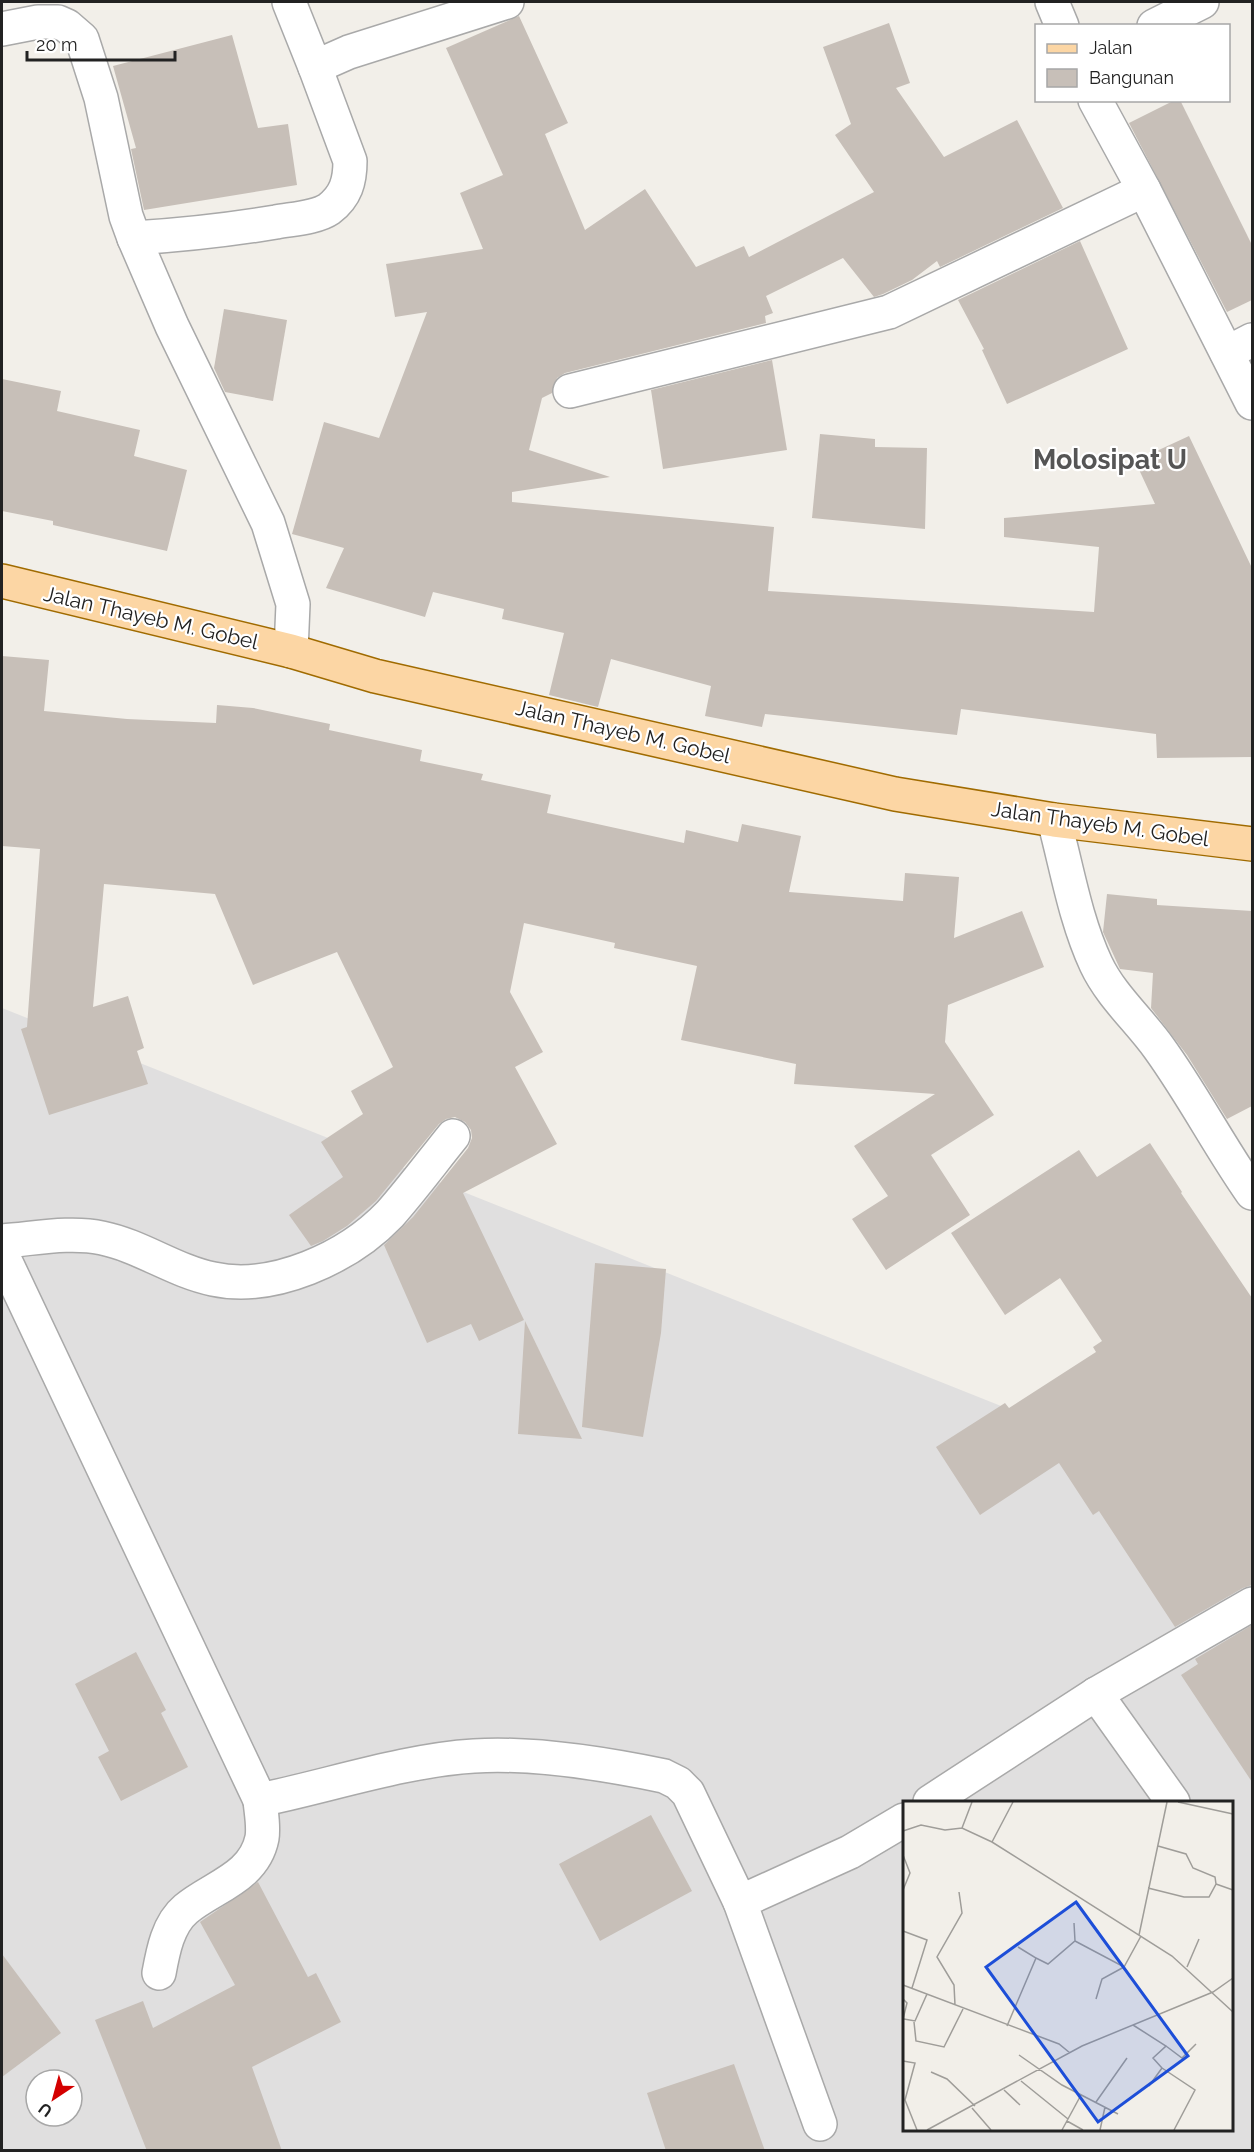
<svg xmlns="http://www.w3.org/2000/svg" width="1254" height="2152" viewBox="0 0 1254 2152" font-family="Raleway,sans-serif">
<rect width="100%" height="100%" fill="#f2efe9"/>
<!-- residential -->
<path fill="#e0dfdf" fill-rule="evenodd" d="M2,1008L1252,1506V2150H2ZM904,1802H1232V2130H904ZM36,2080H72V2116H36Z"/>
<!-- building -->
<g fill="#c7bfb8">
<polygon points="519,16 568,123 545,134 585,230 645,189 696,267 744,246 749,257 874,192 835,135 851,124 823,47 889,23 910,83 896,88 944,157 1017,120 1063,208 940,267 937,261 912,280 883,294 874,297 843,258 766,296 773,313 765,316 766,323 565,373 557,378 552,393 542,398 529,450 610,477 512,492 512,502 774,527 768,591 1094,612 1099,547 1004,537 1004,518 1155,504 1135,461 1189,436 1252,568 1252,757 1157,758 1156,734 961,709 957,735 765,714 762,727 705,716 711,686 611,659 598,707 549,695 564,633 502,619 504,609 433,592 425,617 326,588 344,548 292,534 324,422 379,438 427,312 395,317 386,264 483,249 460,193 503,175 446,48"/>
<polygon points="232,35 258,128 288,124 297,185 144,210 131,149 136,148 113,66"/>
<polygon points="1175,100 1180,100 1252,245 1252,300 1227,312 1129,123"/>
<polygon points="1080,241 1128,349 1007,404 982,350 984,349 958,300"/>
<polygon points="224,309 287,320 273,401 225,392 214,368"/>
<polygon points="772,360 787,450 663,469 651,390"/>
<polygon points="2,379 61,391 57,411 140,430 134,456 187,470 167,551 53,525 53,521 2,511"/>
<polygon points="820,434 875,439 875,447 927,448 925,529 812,518"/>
<polygon points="2,656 49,660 44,711 127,719 216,723 217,705 253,708 330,724 329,730 422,750 420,761 483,774 481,780 551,795 547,813 684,843 686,830 738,842 742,824 801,836 789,892 903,901 905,873 959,877 954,938 1022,911 1044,967 948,1005 945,1042 994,1115 931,1155 970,1215 886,1270 852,1219 888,1196 854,1146 935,1094 794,1084 796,1064 681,1040 697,966 614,948 615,943 524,923 510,992 543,1052 515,1067 557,1144 463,1193 524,1320 479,1341 471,1324 427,1343 384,1245 413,1217 468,1148 472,1138 471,1130 465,1122 455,1117 446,1119 439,1124 376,1201 347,1226 323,1241 311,1246 289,1215 343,1177 321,1142 363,1114 351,1091 393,1067 337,952 253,985 215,894 104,884 93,1007 128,996 144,1048 137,1051 148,1084 49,1115 21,1029 27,1027 40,849 2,846"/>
<polygon points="1107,894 1157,899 1157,905 1252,911 1252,1106 1227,1119 1187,1055 1151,1008 1153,973 1120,969 1103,932"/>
<polygon points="1150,1143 1182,1192 1181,1193 1252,1298 1252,1585 1243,1588 1175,1627 1099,1511 1093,1515 1059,1463 980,1515 936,1447 1005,1403 1009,1408 1096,1352 1093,1347 1102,1341 1060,1278 1005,1315 951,1233 1079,1150 1097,1177"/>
<polygon points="595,1263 666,1269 661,1333 643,1437 582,1427"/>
<polygon points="525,1321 582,1439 518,1434"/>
<polygon points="1252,1625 1252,1782 1181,1675 1198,1664 1195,1659"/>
<polygon points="136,1652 166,1710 161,1713 188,1767 121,1801 98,1757 109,1751 75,1684"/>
<polygon points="651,1815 692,1891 600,1941 559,1864"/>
<polygon points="258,1882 308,1977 316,1973 341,2022 252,2067 282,2151 147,2151 95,2020 143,2001 153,2028 235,1985 200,1922"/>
<polygon points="2,1954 61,2033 2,2077"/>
<polygon points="734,2064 765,2151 666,2151 647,2093"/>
</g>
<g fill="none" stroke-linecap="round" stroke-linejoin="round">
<defs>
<g id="minor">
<polyline points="289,2 315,67"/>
<polyline points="1052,2 1062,26"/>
<polyline points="1154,26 1202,2"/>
<polyline points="2,29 38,22 58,22 67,26 82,39 101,98 126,216 134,238"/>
<polyline points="1095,100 1144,190 1252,403"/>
<polyline points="1227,353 1252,340"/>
<polyline points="570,391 889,312 1144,190"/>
<path d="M291,651L293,604L268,523L172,326L134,238C182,235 228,230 276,222C291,219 316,218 329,209C346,196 350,181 350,161L315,67L349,52L507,2"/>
<path d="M1054,820C1067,868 1075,919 1096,964C1111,996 1139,1020 1159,1048C1193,1095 1219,1146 1252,1193"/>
<path d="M2,1241C33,1239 70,1231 102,1238C141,1246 174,1271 213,1279C273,1292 348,1258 390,1214C412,1189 432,1162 453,1136"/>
<path d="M2,1254L260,1800C328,1786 406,1760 474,1756C534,1752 606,1764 664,1776L678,1783L688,1793L740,1902"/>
<polyline points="1096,1694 1173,1802"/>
<polyline points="930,1802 1096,1694 1252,1604"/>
<path d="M159,1973C163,1951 168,1924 186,1909C212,1887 254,1878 262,1838C264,1826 261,1812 260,1800"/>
<polyline points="820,2124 740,1902 850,1852 904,1820"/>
</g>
<polyline id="major" points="2,581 291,651 375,676 895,794 1054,820 1252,844"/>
</defs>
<!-- minor casing -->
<use href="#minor" stroke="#a9a9a9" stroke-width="36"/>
<!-- major casing -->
<use href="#major" stroke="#a06b00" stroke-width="36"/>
<!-- minor -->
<use href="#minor" stroke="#fff" stroke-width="33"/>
<!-- major -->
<use href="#major" stroke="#fcd6a4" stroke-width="33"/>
</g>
<g text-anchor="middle" stroke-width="4.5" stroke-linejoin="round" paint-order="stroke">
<!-- street labels -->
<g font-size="21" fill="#222" stroke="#fff">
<text transform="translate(151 618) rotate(13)" y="7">Jalan Thayeb M. Gobel</text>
<text transform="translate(623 732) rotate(13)" y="7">Jalan Thayeb M. Gobel</text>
<text transform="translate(1100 824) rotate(8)" y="7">Jalan Thayeb M. Gobel</text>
</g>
<!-- district labels -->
<g font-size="27" font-weight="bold" fill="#555" stroke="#fff">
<text x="1110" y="469">Molosipat U</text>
</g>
</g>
<!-- overview -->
<g transform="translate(903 1801)">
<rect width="330" height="330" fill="#f2efe9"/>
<path fill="none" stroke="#9f9d99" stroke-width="1.5" d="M275,1L330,13M59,27L69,1M0,30L18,24L42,29L59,27L89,41L269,155L330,211M89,41L110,1M0,54L7,72L0,89M313,83L330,89M245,87L281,96H306L313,83L312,76L290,67L283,53L255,45M171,122L172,140M0,130L24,139L9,187M236,134L264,1M133,157L145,163L172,140L221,166L238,135M284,166L296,138M0,184L156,243L167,252M0,198L4,202L0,218M193,198L199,178L221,166M52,204L51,184L34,156L59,112L56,91M1,218L12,220L24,193M11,221L13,240L41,246L60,208M230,224L263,245L250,257L259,267L246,285M104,225L133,157L115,146M263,245L279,257L293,243M116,254L159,284L215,313M0,260L12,262L2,299L14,329M259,267L292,289L271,329M28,271L44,278L72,305M118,280L165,318M101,289L117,304M193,301L224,257M69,307L88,329M164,320L180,329M24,329L179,245L310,191L330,177M159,329L178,294M197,329L202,306"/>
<path fill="#1d4ed8" fill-opacity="0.15" stroke="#1d4ed8" stroke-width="3" d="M173,101L285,255L195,321L83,166Z"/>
<rect width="330" height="330" fill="none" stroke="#222" stroke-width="3"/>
</g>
<!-- border -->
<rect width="1254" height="2152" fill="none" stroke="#222222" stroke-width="6"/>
<!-- legend -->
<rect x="1035" y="24" width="195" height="78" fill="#ffffff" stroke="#a7a7a7" stroke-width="1.5"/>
<rect x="1047" y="44" width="30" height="9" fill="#fcd6a4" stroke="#a7a7a7" stroke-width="1.5"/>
<text x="1089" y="54" font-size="18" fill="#222222">Jalan</text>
<rect x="1047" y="69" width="30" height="18" fill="#c7bfb8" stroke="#a7a7a7" stroke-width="1.5"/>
<text x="1089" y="84" font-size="18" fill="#222222">Bangunan</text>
<!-- north arrow -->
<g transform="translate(54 2098) rotate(216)"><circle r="28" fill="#ffffff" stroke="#a7a7a7" stroke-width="1.5"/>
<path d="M0-4.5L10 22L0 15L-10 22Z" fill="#d40000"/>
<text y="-9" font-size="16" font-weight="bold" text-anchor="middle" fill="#222222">U</text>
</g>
<!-- scale -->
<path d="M27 51v9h148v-9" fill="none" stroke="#222222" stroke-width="3"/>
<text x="36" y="51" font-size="18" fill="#222222" stroke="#ffffff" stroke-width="4.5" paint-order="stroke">20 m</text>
</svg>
